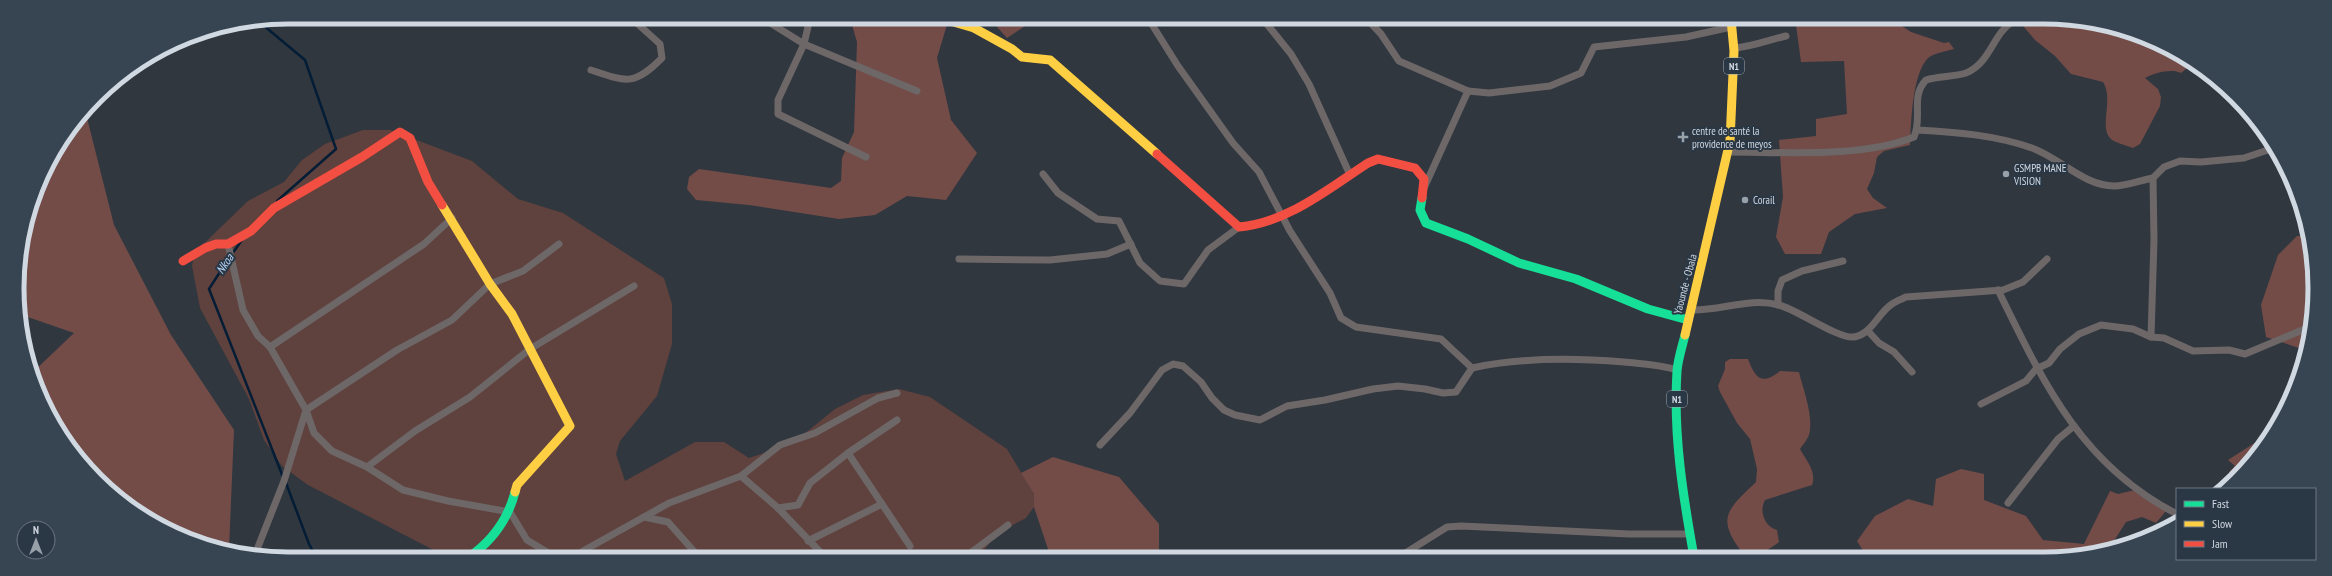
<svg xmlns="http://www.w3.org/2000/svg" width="2332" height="576" viewBox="0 0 2332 576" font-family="'PT Sans Narrow',sans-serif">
<rect width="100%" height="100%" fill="#30373f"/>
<!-- green -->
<polygon fill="#5f413d" points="363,130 390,130 472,161 518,199 563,213 664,278 672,304 672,344 657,396 620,441 616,454 625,481 695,442 724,442 749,458 793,443 835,409 863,395 899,389 930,397 1007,449 1034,494 1034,507 1026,518 998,533 978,557 447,557 308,485 282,466 264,440 249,399 200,308 192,266 195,252 248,201 284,182 302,160 325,144"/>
<!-- forest -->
<g fill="#734c48">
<polygon points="850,18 949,18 937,58 951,120 977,153 946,200 907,196 875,215 839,219 749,205 696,200 687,189 689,177 699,169 831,188 841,181 842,158 854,132 857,42"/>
<polygon points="989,18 1037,18 1007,38"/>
<path d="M1811,19H1891L1911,32L1944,43L1949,42L1954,49C1947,51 1934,53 1928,58C1912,74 1911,124 1910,145L1884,151L1877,157L1874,173L1867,189L1873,198L1887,208L1855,214L1829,232L1821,254H1785L1776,237L1783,197L1779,140L1816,136V119L1847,114L1844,61L1801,62L1796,25Z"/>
<path d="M2017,19C2037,19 2058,18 2078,19C2114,22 2164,42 2193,63L2181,73C2172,68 2153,73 2145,78L2158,89L2161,97L2160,106L2140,144L2133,148C2126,145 2114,143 2110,138C2099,126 2114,99 2103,82L2071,74L2055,56L2035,40Z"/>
<path d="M85,110L114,225L171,335L234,430L229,549L227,551C157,534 97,492 59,430C54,423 48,415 45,407C40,396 36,384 32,373L74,333L22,315C21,300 17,283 18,269C23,212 45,153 85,110Z"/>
<path d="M2297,236H2309C2316,277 2317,310 2305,350L2266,337L2261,305L2278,255Z"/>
<path d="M1730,359H1748C1755,378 1762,386 1780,371L1799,372C1803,389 1812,411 1810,429C1810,437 1804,443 1800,449C1806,460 1817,472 1812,485L1765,500C1759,511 1764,526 1777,530L1779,542C1767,551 1759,556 1744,555C1715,518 1727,510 1756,482L1757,469L1750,439L1737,423L1720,392L1718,386L1725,369V362Z"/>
<polygon points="2263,441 2235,480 2229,484 2229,472 2235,466 2228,460 2256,442"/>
<polygon points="1053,457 1119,477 1159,524 1159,557 1046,557 1048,549 1034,507 1034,494 1021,473"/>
<polygon points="1961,469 1984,474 1984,500 2026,516 2043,540 2084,544 2110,491 2118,494 2135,490 2166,511 2156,523 2142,517 2126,522 2112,544 2112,547 2079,557 1867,557 1857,541 1875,516 1908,499 1933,506 1936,479"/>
</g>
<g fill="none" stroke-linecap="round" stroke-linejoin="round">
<!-- stream -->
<g stroke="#041d36" stroke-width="2.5">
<polyline points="257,20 305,60 336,149 277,201"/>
<polyline points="232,254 242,240"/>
<polyline points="229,258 209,289 283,477"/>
<polyline points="286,483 309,544 316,557"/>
</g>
<!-- street -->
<g stroke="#6d6768" stroke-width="7">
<polyline points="762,18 804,44 917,91"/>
<polyline points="810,18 804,44 778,100 778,114 866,157"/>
<polyline points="1262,18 1291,54 1309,84 1350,175"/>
<polyline points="1366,18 1381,34 1399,61 1468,91 1489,93 1550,86 1581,73 1594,47 1686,37 1731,27"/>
<polyline points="347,19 348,17"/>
<polyline points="1151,23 1178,66 1233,143 1259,172 1290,231 1330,293 1341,318 1356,327 1441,339 1472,368"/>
<path d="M1734,48C1752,47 1768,40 1786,36"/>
<path d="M591,70C627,82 634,86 662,58L660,44L630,17"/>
<path d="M1917,130C1955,132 1995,135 2032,148C2060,158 2084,186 2114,186C2127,186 2141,180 2153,178"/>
<path d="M1728,152C1785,152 1862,158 1914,137C1923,116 1910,97 1926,80C1939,76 1954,77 1966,73C1991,63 1993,32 2014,21L2062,22L2075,19"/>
<polyline points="1043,174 1058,193 1097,219 1119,221 1140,263 1160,281 1184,284 1208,250 1239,227"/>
<polyline points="1424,188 1468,91"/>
<polyline points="228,244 243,310 258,336 270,347 306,410 314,433 332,451 367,467 403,490 448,501 510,512 527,540 555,557"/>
<polyline points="959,259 1050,260 1107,254 1131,244"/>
<path d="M1998,290C2043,382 2081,465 2177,514"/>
<polyline points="1778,305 1778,291 1782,280 1802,271 1843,261"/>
<path d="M1691,310C1721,311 1749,297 1779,305C1798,310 1838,339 1854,337C1872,334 1878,313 1892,304C1896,301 1902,299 1906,297L2003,290L2023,282L2047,259"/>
<polyline points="1868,331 1879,343 1894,352 1912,372"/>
<polyline points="2151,337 2154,240 2153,178 2164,167 2180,161 2201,162 2244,158 2274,148"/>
<polyline points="270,347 424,244 452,218"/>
<polyline points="1981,404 2026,381 2036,369 2049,363 2060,349 2079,334 2101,325 2133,329 2151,337 2164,338 2193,351 2229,350 2245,354 2312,326"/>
<path d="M1100,445L1130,413L1162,370L1173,364L1183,366L1201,382L1212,398L1224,410L1235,415L1260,420L1287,406L1325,400L1373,389L1398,386L1425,389L1443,393L1456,392L1472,368C1521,357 1574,358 1624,362C1643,364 1659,364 1677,370"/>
<polyline points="848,453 910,546"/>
<polyline points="367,467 415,431 470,397 530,349 634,286"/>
<polyline points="741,476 780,445 815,433 878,398 897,393"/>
<polyline points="2008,503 2058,439 2074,426"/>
<polyline points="778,508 798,505 810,483 848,453 897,420"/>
<polyline points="644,517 668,522 699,557"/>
<polyline points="808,541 882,504"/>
<polyline points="258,547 284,481 306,410 397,350 452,320 490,284 523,271 559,244"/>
<polyline points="581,557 583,551 669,503 741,476 778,508 825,557"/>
<polyline points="965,557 1008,525"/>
<polyline points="1399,557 1447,527 1461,526 1629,534 1689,534"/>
</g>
<!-- fast -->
<g stroke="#16e098" stroke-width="9">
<polyline points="1422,198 1420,210 1426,223 1468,239 1519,263 1576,279 1648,309 1688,320"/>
<path d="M1685,335C1682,347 1678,359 1677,371C1673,434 1683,496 1694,557"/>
<path d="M469,557C492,541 508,519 515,492"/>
</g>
<!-- slow -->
<g stroke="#ffcf43" stroke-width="9">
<polyline points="940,18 974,28 1012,49 1022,57 1050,60 1157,154"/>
<polyline points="442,205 490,284 512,314 570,426 517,485 515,492"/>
<polyline points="1685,335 1730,141 1734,51 1731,19"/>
</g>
<!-- jam -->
<g stroke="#f24e42" stroke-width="9">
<path d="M1157,154L1239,227C1289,222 1328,189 1368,163L1378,159L1415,168L1424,179L1422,198"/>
<polyline points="183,261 205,248 216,244 228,244 251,231 274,208 362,157 400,132 410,138 428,182 442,205"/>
</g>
</g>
<!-- markers -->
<g fill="#98a0a8" stroke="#2a3745" stroke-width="1.5">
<path d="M1681 131h4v4h4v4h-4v4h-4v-4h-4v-4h4z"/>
<circle cx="2006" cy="174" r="4"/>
<circle cx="1745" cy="200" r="4"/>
</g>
<g text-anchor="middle" stroke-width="4" stroke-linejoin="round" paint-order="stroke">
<!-- shield labels -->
<g fill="#2a3745" stroke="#9ea8b2" stroke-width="1">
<rect x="1724" y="58" width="20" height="16" rx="3"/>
<rect x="1667" y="391" width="20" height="16" rx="3"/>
</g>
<g font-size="10" font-weight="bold" fill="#d0d8e1">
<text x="1734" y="70">N1</text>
<text x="1677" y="403">N1</text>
</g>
<!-- poi labels -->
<g font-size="11" fill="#d0d8e1" stroke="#2a3745" text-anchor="start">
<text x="1692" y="135">centre de santé la<tspan x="1692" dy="13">providence de meyos</tspan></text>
<text x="2014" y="172">GSMPB MANE<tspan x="2014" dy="13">VISION</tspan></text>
<text x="1753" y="204">Corail</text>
</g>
<!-- street labels -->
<g font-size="11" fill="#d0d8e1" stroke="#2a3745">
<text transform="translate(1685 284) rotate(-75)" y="4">Yaounde - Obala</text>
</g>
<!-- water labels -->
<g font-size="12" font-style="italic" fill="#b8d7f7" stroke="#2a3745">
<text transform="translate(225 264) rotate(-56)" y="4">Nkoa</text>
</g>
</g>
<!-- crop -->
<path d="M0 0H2332V576H0ZM288 24H2044A264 264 0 0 1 2308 288V288A264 264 0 0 1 2044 552H288A264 264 0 0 1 24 288V288A264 264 0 0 1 288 24Z" fill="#374451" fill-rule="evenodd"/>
<path fill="none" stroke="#d0d8e1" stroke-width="5" d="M288 24H2044A264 264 0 0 1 2308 288V288A264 264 0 0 1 2044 552H288A264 264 0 0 1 24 288V288A264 264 0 0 1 288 24Z"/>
<!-- legend -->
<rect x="2176" y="488" width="140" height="72" fill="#2a3745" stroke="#6c7783"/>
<rect x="2184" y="501" width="20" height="6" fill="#16e098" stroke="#6c7783"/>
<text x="2212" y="508" font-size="12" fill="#d0d8e1">Fast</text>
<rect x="2184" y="521" width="20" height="6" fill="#ffcf43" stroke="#6c7783"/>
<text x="2212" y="528" font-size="12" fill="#d0d8e1">Slow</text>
<rect x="2184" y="541" width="20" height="6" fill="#f24e42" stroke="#6c7783"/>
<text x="2212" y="548" font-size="12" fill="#d0d8e1">Jam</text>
<!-- north arrow -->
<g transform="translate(36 540)"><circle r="19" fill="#2a3745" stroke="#6c7783"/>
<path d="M0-3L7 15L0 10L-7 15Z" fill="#98a0a8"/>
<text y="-6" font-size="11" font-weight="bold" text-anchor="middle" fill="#d0d8e1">N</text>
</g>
</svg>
